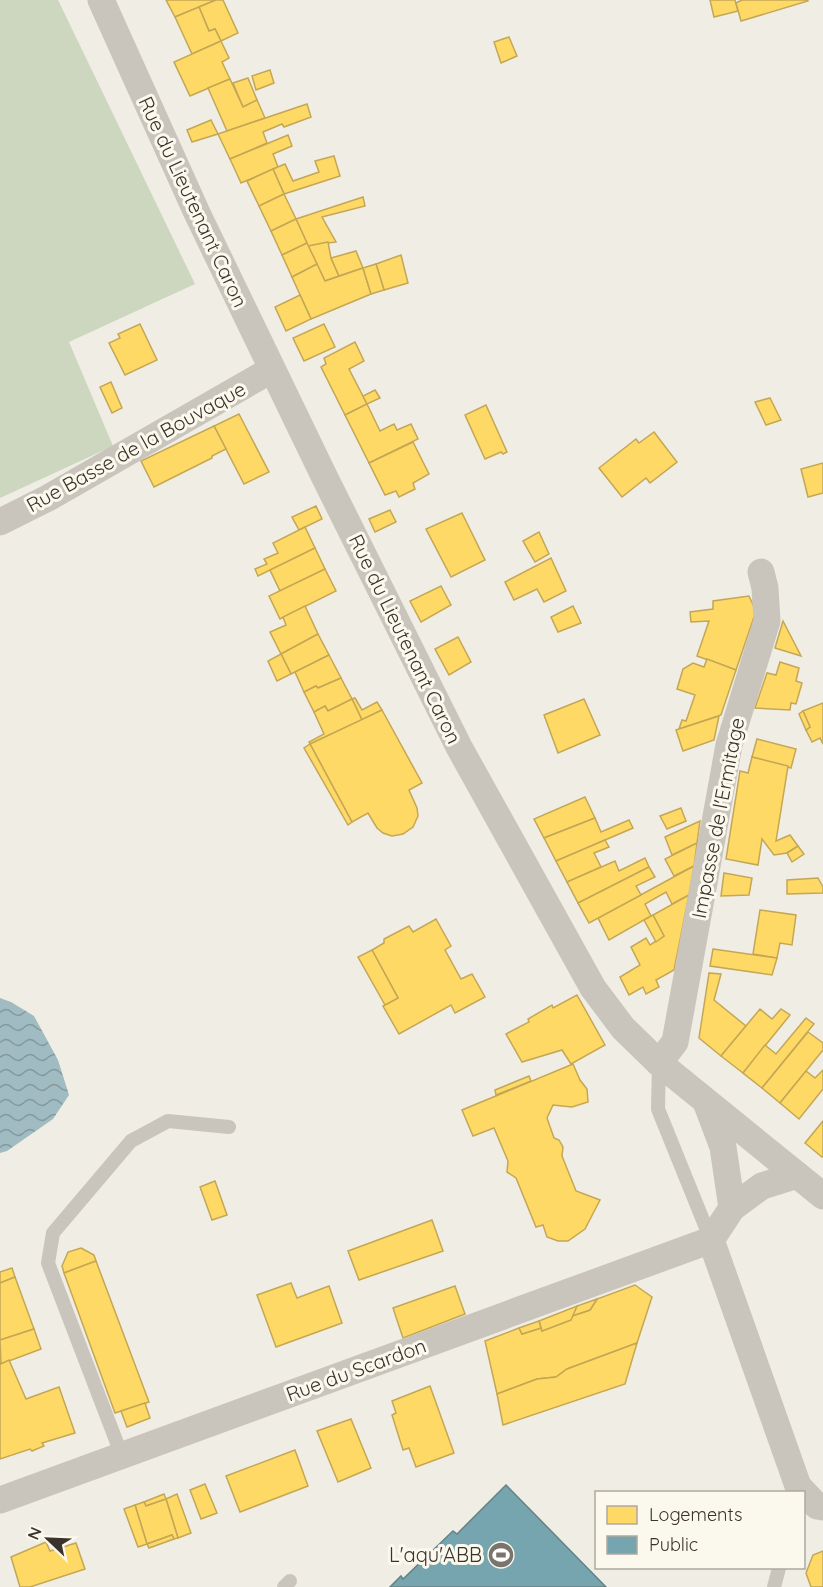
<svg xmlns="http://www.w3.org/2000/svg" width="823" height="1587" viewBox="0 0 823 1587" font-family="Quicksand,sans-serif">
<defs>
<pattern id="water-waves" width="16" height="10" patternUnits="userSpaceOnUse" patternTransform="scale(1.5)"><rect width="16" height="10" fill="#a0bbc1"/><path d="M0 5q4-4 8 0t8 0" fill="none" stroke="#84999d"/></pattern>
</defs>
<rect width="100%" height="100%" fill="#f0ede4"/>
<!-- garden -->
<polygon fill="#cdd6be" points="0,0 58,0 195,284 69,342 113,446 0,498"/>
<!-- water -->
<polygon fill="url(#water-waves)" points="0,998 11,1002 34,1016 58,1060 69,1095 53,1119 7,1151 0,1153"/>
<!-- homes -->
<g fill="#ffd966" stroke="#c4a754" stroke-width="1.5">
<polygon points="166,0 216,0 175,17"/>
<polygon points="216,0 223,0 238,33 221,41 215,29 209,31 199,7"/>
<polygon points="710,0 735,0 738,11 714,17"/>
<polygon points="742,0 807,0 808,1 741,21 736,3"/>
<polygon points="199,7 209,31 215,29 221,41 192,54 175,17"/>
<polygon points="509,37 517,56 501,63 494,42"/>
<polygon points="221,41 229,58 222,62 230,79 190,96 174,62"/>
<polygon points="270,70 274,83 256,90 252,76"/>
<polygon points="248,78 257,100 243,107 233,83"/>
<polygon points="230,79 243,107 257,100 265,118 227,131 208,88"/>
<polygon points="307,104 311,117 284,127 282,124 263,132 267,143 230,159 218,134"/>
<polygon points="211,120 218,134 192,142 187,130"/>
<polygon points="288,135 292,146 273,154 278,167 241,183 230,159"/>
<polygon points="334,156 340,176 284,194 273,169 285,164 293,181 319,172 315,161"/>
<polygon points="273,169 284,194 259,206 247,181"/>
<polygon points="284,194 296,219 271,231 259,206"/>
<polygon points="363,197 365,206 322,217 336,242 308,246 296,219"/>
<polygon points="296,219 307,243 282,255 271,231"/>
<polygon points="328,242 331,258 339,276 325,281 308,246"/>
<polygon points="307,243 317,264 292,277 282,255"/>
<polygon points="356,251 363,268 339,276 331,258"/>
<polygon points="401,255 408,283 384,290 376,264"/>
<polygon points="317,264 325,281 363,268 371,294 311,319 292,277"/>
<polygon points="376,264 384,290 371,294 363,268"/>
<polygon points="300,295 311,319 286,331 275,307"/>
<polygon points="140,324 157,360 125,375 109,343 120,338 118,334"/>
<polygon points="324,324 335,347 304,361 293,338"/>
<polygon points="355,342 364,361 349,369 367,404 345,415 321,367 326,364 324,358"/>
<polygon points="111,382 122,408 112,413 100,387"/>
<polygon points="375,390 380,398 367,404 363,396"/>
<polygon points="770,398 781,420 766,425 755,402"/>
<polygon points="367,404 380,431 394,424 397,430 411,424 418,439 369,463 345,415"/>
<polygon points="486,405 507,452 503,454 501,452 485,459 465,415"/>
<polygon points="239,414 269,472 244,484 214,426"/>
<polygon points="214,426 226,449 212,456 212,458 154,487 141,461"/>
<polygon points="654,432 677,462 650,483 646,478 622,497 599,468 636,439 639,443"/>
<polygon points="413,442 429,474 413,483 415,489 399,497 396,491 385,495 369,463"/>
<polygon points="823,463 823,493 808,497 801,469"/>
<polygon points="316,506 322,519 299,530 292,517"/>
<polygon points="390,510 396,522 375,532 369,519"/>
<polygon points="462,513 485,560 451,577 426,529"/>
<polygon points="305,527 315,548 258,576 255,569 267,564 264,559 278,553 273,543"/>
<polygon points="539,532 549,554 535,562 523,541"/>
<polygon points="315,548 325,569 280,591 270,570"/>
<polygon points="551,558 566,591 544,602 537,589 514,600 505,582"/>
<polygon points="325,569 336,591 280,619 269,596"/>
<polygon points="441,586 451,605 421,622 410,601"/>
<polygon points="749,596 756,611 736,670 697,656 709,621 691,622 690,612 713,609 713,601"/>
<polygon points="305,606 318,634 281,654 270,632 286,625 283,617"/>
<polygon points="573,606 581,623 558,632 551,617"/>
<polygon points="783,621 801,656 775,648"/>
<polygon points="318,634 329,655 291,674 281,654"/>
<polygon points="458,637 471,662 449,675 435,649"/>
<polygon points="281,654 291,674 277,681 268,661"/>
<polygon points="329,655 341,678 318,688 316,686 304,692 295,672"/>
<polygon points="707,659 736,670 721,715 679,729 682,720 686,721 695,695 677,689 683,669 693,663 704,667"/>
<polygon points="780,662 799,668 796,681 802,683 796,704 791,703 790,710 755,708 767,673 776,675"/>
<polygon points="341,678 352,699 328,711 325,706 314,712 304,692 316,686 318,688"/>
<polygon points="355,698 362,710 377,702 382,710 362,720 352,699"/>
<polygon points="352,699 362,720 310,744 309,742 324,734 314,712 325,706 328,711"/>
<polygon points="584,699 600,735 558,753 544,715"/>
<polygon points="823,703 823,744 820,738 812,742 806,730 810,727 803,711"/>
<polygon points="382,710 422,783 409,790 417,808 418,816 413,827 403,834 392,836 383,833 377,828 368,813 352,822 310,744"/>
<polygon points="803,711 810,727 806,730 799,714"/>
<polygon points="719,716 714,740 683,751 676,730"/>
<polygon points="757,739 796,749 791,768 752,757"/>
<polygon points="310,744 352,822 348,825 304,748"/>
<polygon points="752,757 788,766 776,841 790,835 798,846 787,853 774,855 762,839 758,865 726,859 740,771 748,773"/>
<polygon points="585,797 595,818 544,838 534,819"/>
<polygon points="681,808 686,821 667,829 660,816"/>
<polygon points="595,818 601,832 629,820 633,828 556,861 544,838"/>
<polygon points="700,821 697,843 672,855 665,837"/>
<polygon points="605,840 609,847 594,853 601,867 567,882 556,861"/>
<polygon points="697,843 694,866 674,876 665,859"/>
<polygon points="798,846 804,854 792,862 787,853"/>
<polygon points="645,858 649,867 578,903 567,882 615,861 619,871"/>
<polygon points="694,866 689,895 672,904 666,892 645,904 651,916 609,940 598,918"/>
<polygon points="649,867 655,877 636,886 641,895 589,923 578,903"/>
<polygon points="724,873 752,878 749,895 721,896"/>
<polygon points="818,878 823,887 823,893 787,894 787,880"/>
<polygon points="689,895 674,970 656,980 659,987 646,994 643,987 629,995 620,977 640,965 631,947 646,938 650,945 664,936 653,915"/>
<polygon points="760,910 796,915 792,945 780,943 777,958 753,954"/>
<polygon points="653,915 664,936 656,942 644,920"/>
<polygon points="436,919 451,946 445,950 461,979 472,974 485,997 455,1013 451,1005 399,1034 383,1006 398,998 372,950 384,943 384,939 409,926 413,932"/>
<polygon points="713,949 777,958 772,975 710,966"/>
<polygon points="372,950 398,998 385,1005 358,957"/>
<polygon points="709,973 721,974 714,1000 746,1026 721,1056 699,1038"/>
<polygon points="577,995 605,1045 571,1064 562,1050 522,1062 506,1034 529,1022 528,1019 552,1005 553,1008"/>
<polygon points="760,1009 772,1019 781,1009 790,1015 743,1073 721,1056"/>
<polygon points="806,1018 814,1024 762,1088 743,1073 765,1045 776,1054"/>
<polygon points="808,1032 823,1043 823,1050 780,1103 762,1088"/>
<polygon points="573,1064 580,1080 587,1089 588,1102 572,1107 553,1105 547,1118 554,1138 559,1140 563,1147 562,1156 576,1191 600,1200 585,1229 568,1241 558,1241 547,1237 543,1225 536,1227 516,1178 507,1172 508,1161 494,1128 473,1136 462,1110"/>
<polygon points="823,1070 823,1089 799,1119 780,1103 806,1071 815,1078"/>
<polygon points="529,1076 531,1081 496,1095 495,1090"/>
<polygon points="823,1121 823,1156 822,1157 805,1143"/>
<polygon points="215,1181 227,1215 212,1220 200,1187"/>
<polygon points="432,1220 443,1251 359,1280 348,1251"/>
<polygon points="81,1248 94,1255 96,1261 64,1273 62,1266 68,1252"/>
<polygon points="96,1261 149,1402 115,1413 64,1273"/>
<polygon points="12,1268 15,1277 0,1283 0,1272"/>
<polygon points="15,1277 34,1329 0,1340 0,1283"/>
<polygon points="291,1283 297,1298 329,1286 342,1323 276,1347 257,1295"/>
<polygon points="635,1285 652,1297 637,1343 567,1369 556,1377 537,1379 497,1394 485,1341 519,1328 522,1334 541,1328 542,1331 571,1320 572,1316 590,1310 597,1299"/>
<polygon points="455,1286 465,1314 403,1338 393,1308"/>
<polygon points="597,1299 590,1310 572,1316 577,1306"/>
<polygon points="577,1306 571,1320 542,1331 539,1321"/>
<polygon points="539,1321 541,1328 522,1334 519,1328"/>
<polygon points="34,1329 41,1349 1,1364 0,1340"/>
<polygon points="637,1343 625,1384 503,1425 497,1394 537,1379 556,1377 567,1369"/>
<polygon points="9,1360 26,1399 59,1387 75,1433 42,1443 44,1446 32,1451 30,1449 0,1459 0,1361 1,1364"/>
<polygon points="430,1386 454,1453 416,1467 409,1448 403,1450 392,1415 396,1413 392,1401"/>
<polygon points="145,1403 150,1418 127,1427 121,1411"/>
<polygon points="351,1419 371,1468 338,1482 317,1431"/>
<polygon points="295,1450 308,1486 240,1512 226,1476"/>
<polygon points="205,1484 217,1513 201,1519 190,1490"/>
<polygon points="164,1494 166,1499 146,1506 144,1502"/>
<polygon points="177,1494 191,1533 178,1538 166,1499"/>
<polygon points="166,1499 178,1538 174,1539 172,1535 147,1544 135,1505 144,1502 146,1506"/>
<polygon points="135,1505 147,1544 138,1547 124,1509"/>
<polygon points="172,1535 174,1539 149,1548 147,1544"/>
<polygon points="46,1542 50,1551 76,1543 85,1569 30,1587 20,1587 11,1557"/>
<polygon points="823,1551 823,1587 811,1587 806,1573 813,1555"/>
</g>
<!-- public -->
<polygon fill="#76a5af" stroke="#648387" stroke-width="1.5" points="506,1485 606,1587 390,1587 401,1576 403,1579 453,1531 457,1534"/>
<g fill="none" stroke-linecap="round" stroke-linejoin="round">
<!-- service -->
<g stroke="#c9c5bd" stroke-width="14">
<polyline points="659,1063 658,1109 711,1240"/>
<polyline points="122,1456 48,1263 53,1233 131,1141 168,1121 229,1127"/>
<polyline points="284,1587 290,1581"/>
<polyline points="774,1587 779,1568"/>
</g>
<!-- minor -->
<g stroke="#c9c5bd" stroke-width="27">
<polyline points="101,0 197,213 324,476 459,747 593,988 623,1028 659,1063 823,1196"/>
<polyline points="0,522 48,498 271,370"/>
<polyline points="659,1063 675,1042 729,745 767,621 765,588 761,572"/>
<polyline points="706,1102 723,1147 732,1208 711,1240"/>
<polyline points="732,1208 762,1186 797,1175"/>
<polyline points="711,1240 798,1486 817,1506 823,1507"/>
<polyline points="0,1500 711,1240"/>
</g>
</g>
<!-- icons -->
<defs>
<symbol id="stadium-disc" viewBox="-11 -11 22 22"><circle r="9.5" fill="#7a746c" stroke="#fbf8ed"/><path d="M0-5a6.5 5 0 1 0 0 10a6.5 5 0 1 0 0-10ZM-3.5-1.8h7v3.6h-7Z" fill="#fff"/></symbol>
</defs>
<g fill-rule="evenodd">
<use href="#stadium-disc" x="486" y="1540" width="30" height="30"/>
</g>
<g text-anchor="middle" stroke-width="6" stroke-linejoin="round" paint-order="stroke">
<!-- street labels -->
<g font-size="20" fill="#3b332b" stroke="#fbf8ed">
<text transform="translate(193 202) rotate(65)" y="7">Rue du Lieutenant Caron</text>
<text transform="translate(136 447) rotate(-29)" y="7">Rue Basse de la Bouvaque</text>
<text transform="translate(405 639) rotate(64)" y="7">Rue du Lieutenant Caron</text>
<text transform="translate(718 818) rotate(-79)" y="7">Impasse de l'Ermitage</text>
<text transform="translate(356 1370) rotate(-20)" y="7">Rue du Scardon</text>
</g>
<!-- poi labels -->
<g font-size="20" fill="#3b332b" stroke="#fbf8ed" text-anchor="end">
<text x="482" y="1562">L'aqu'ABB</text>
</g>
</g>
<!-- legend -->
<rect x="595" y="1491" width="210" height="78" fill="#fbf8ed" stroke="#aea99f" stroke-width="1.5"/>
<rect x="607" y="1506" width="30" height="18" fill="#ffd966" stroke="#aea99f" stroke-width="1.5"/>
<text x="649" y="1521" font-size="18" fill="#3b332b">Logements</text>
<rect x="607" y="1536" width="30" height="18" fill="#76a5af" stroke="#aea99f" stroke-width="1.5"/>
<text x="649" y="1551" font-size="18" fill="#3b332b">Public</text>
<!-- north arrow -->
<g transform="translate(48 1539) rotate(293)" stroke="#fbf8ed" stroke-width="4.5" paint-order="stroke">
<path d="M0-4.5L10 22L0 15L-10 22Z" fill="#3b332b"/>
<text y="-9" font-size="16" font-weight="bold" text-anchor="middle" fill="#3b332b">N</text>
</g>
</svg>
